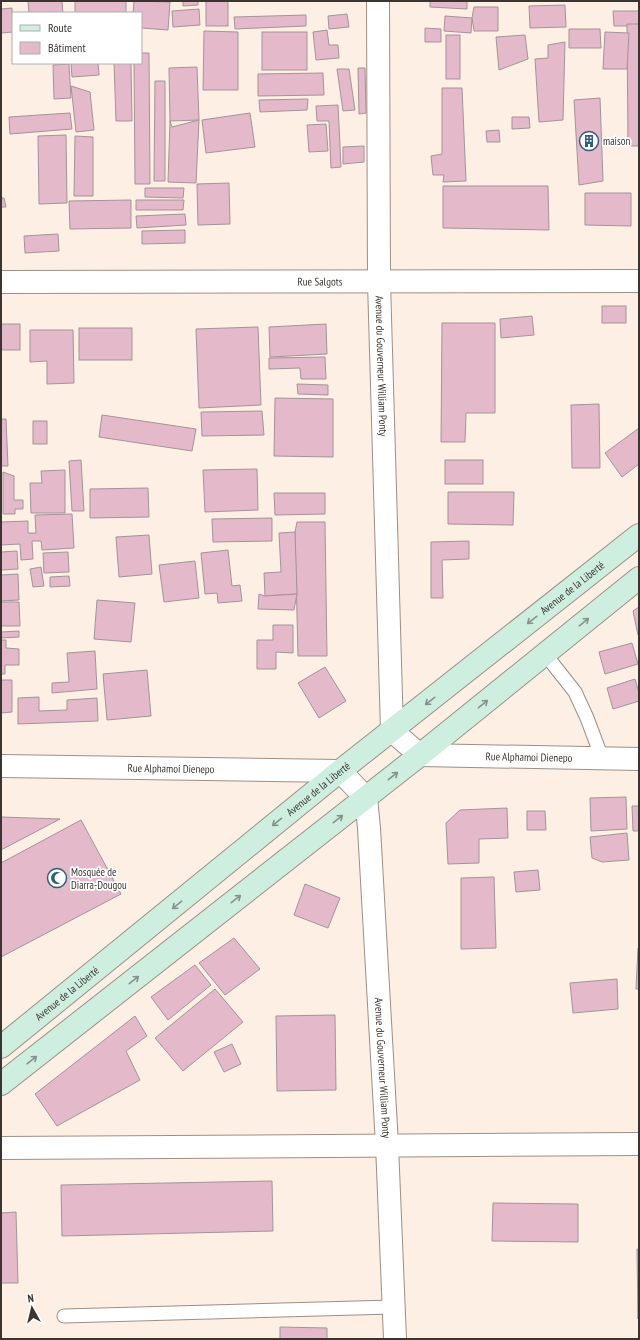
<svg xmlns="http://www.w3.org/2000/svg" width="640" height="1340" viewBox="0 0 640 1340" font-family="'PT Sans Narrow',sans-serif">
<rect width="100%" height="100%" fill="#feefe4"/>
<!-- building -->
<g fill="#e4b9ca" stroke="#a49399">
<polygon points="28,1 62,1 63,13 29,13"/>
<rect x="75" y="1" width="51" height="12"/>
<polygon points="134,1 170,2 168,30 141,28 141,13 133,13"/>
<polygon points="183,1 198,1 198,5 183,6"/>
<rect x="206" y="1" width="22" height="25"/>
<polygon points="430,1 467,1 467,9 430,7"/>
<polygon points="565,5 566,27 530,28 529,6"/>
<polygon points="474,7 498,7 498,31 474,31 472,18"/>
<polygon points="12,8 13,32 1,33 1,9"/>
<polygon points="199,9 200,25 173,27 172,11"/>
<polygon points="613,11 639,11 639,26 614,26"/>
<polygon points="347,14 349,27 329,29 328,16"/>
<polygon points="306,15 306,26 235,29 234,17"/>
<polygon points="445,16 472,18 471,33 444,31"/>
<polygon points="627,24 639,24 639,146 628,146"/>
<polygon points="425,28 441,29 441,42 425,42"/>
<polygon points="569,29 600,29 601,48 569,48"/>
<polygon points="327,30 329,45 338,45 339,58 316,60 313,32"/>
<polygon points="204,31 238,32 238,90 203,90"/>
<rect x="262" y="32" width="45" height="38"/>
<polygon points="605,32 629,33 627,69 603,69"/>
<rect x="446" y="35" width="14" height="44"/>
<polygon points="525,35 528,59 499,70 496,37"/>
<polygon points="565,42 563,120 539,122 535,59 548,58 548,45"/>
<polygon points="141,53 149,53 150,184 135,184 134,63 141,63"/>
<polygon points="71,63 98,63 99,75 72,77"/>
<polygon points="114,63 131,63 132,121 116,121"/>
<polygon points="69,64 71,98 54,99 53,65"/>
<polygon points="197,67 199,120 170,121 169,68"/>
<polygon points="358,68 365,68 366,113 359,114"/>
<polygon points="337,69 349,69 355,110 343,111"/>
<polygon points="323,73 324,95 258,96 258,74"/>
<polygon points="155,81 165,81 165,181 154,181"/>
<polygon points="71,86 90,92 94,130 76,132"/>
<polygon points="442,88 462,88 466,181 443,182 444,175 433,175 431,156 442,154"/>
<polygon points="600,98 603,181 579,185 574,100"/>
<polygon points="308,99 307,110 260,112 259,100"/>
<polygon points="338,105 341,167 331,168 329,121 317,121 316,106"/>
<polygon points="70,113 72,129 10,134 9,117"/>
<polygon points="250,113 255,147 206,153 202,120"/>
<polygon points="512,117 529,117 530,128 512,129"/>
<polygon points="199,120 196,183 168,182 170,121 172,127"/>
<polygon points="326,124 328,151 309,152 307,125"/>
<polygon points="499,130 500,142 487,142 486,131"/>
<polygon points="66,135 67,203 39,204 38,136"/>
<polygon points="75,136 93,137 93,196 74,196"/>
<polygon points="364,146 364,162 343,164 343,147"/>
<polygon points="229,183 230,224 198,225 197,184"/>
<polygon points="443,186 548,186 549,230 443,228"/>
<polygon points="145,188 184,188 183,198 145,197"/>
<polygon points="585,193 631,193 631,226 585,225"/>
<polygon points="1,198 4,198 6,207 1,207"/>
<polygon points="131,200 131,228 70,229 69,201"/>
<polygon points="136,200 184,200 183,210 136,210"/>
<polygon points="185,214 186,225 137,228 136,216"/>
<polygon points="185,230 185,243 142,244 142,231"/>
<polygon points="58,234 59,251 25,253 24,236"/>
<rect x="602" y="306" width="24" height="17"/>
<polygon points="532,316 534,335 501,338 500,319"/>
<polygon points="442,323 495,323 495,413 466,413 465,442 441,442"/>
<rect x="1" y="324" width="19" height="26"/>
<polygon points="326,324 327,354 270,357 269,327"/>
<polygon points="258,327 261,405 199,408 196,329"/>
<rect x="79" y="328" width="53" height="32"/>
<polygon points="30,330 73,330 74,383 47,384 47,361 30,362"/>
<polygon points="325,357 326,379 301,379 300,368 269,369 269,358"/>
<polygon points="297,384 328,385 328,395 298,394"/>
<polygon points="275,398 333,399 333,457 274,456"/>
<polygon points="599,404 600,468 572,468 571,405"/>
<polygon points="262,411 264,435 202,436 201,412"/>
<polygon points="102,415 196,429 192,451 99,437"/>
<polygon points="1,419 6,419 8,466 1,466"/>
<rect x="33" y="421" width="14" height="23"/>
<polygon points="639,428 639,464 622,477 605,453"/>
<polygon points="81,460 84,511 72,511 69,461"/>
<rect x="445" y="460" width="38" height="24"/>
<polygon points="257,469 258,510 205,512 203,470"/>
<polygon points="65,470 65,513 31,513 30,483 42,483 41,471"/>
<polygon points="3,472 14,476 14,500 23,500 23,509 15,509 15,514 3,514"/>
<polygon points="148,488 149,517 90,518 90,489"/>
<polygon points="448,492 514,492 513,525 448,524"/>
<polygon points="274,493 325,493 325,514 275,515"/>
<polygon points="72,514 74,548 42,550 41,541 32,541 33,559 21,560 20,544 1,545 1,522 28,521 28,533 36,533 35,515"/>
<polygon points="272,518 272,541 213,542 212,519"/>
<polygon points="297,522 325,522 327,656 298,656 295,532"/>
<polygon points="295,532 297,594 265,596 264,573 281,572 279,533"/>
<polygon points="149,535 152,574 119,577 116,537"/>
<polygon points="469,541 469,559 442,560 443,598 431,598 431,542"/>
<polygon points="228,550 232,586 240,585 242,601 218,603 217,593 205,594 201,553"/>
<polygon points="17,551 18,569 1,570 1,552"/>
<polygon points="68,552 69,572 44,573 43,553"/>
<polygon points="195,561 199,598 164,602 159,565"/>
<polygon points="41,567 44,586 33,587 30,569"/>
<polygon points="18,574 19,600 1,601 1,575"/>
<polygon points="69,576 70,586 50,587 50,577"/>
<polygon points="259,594 265,596 297,594 294,610 258,609"/>
<polygon points="97,600 135,603 131,642 94,639"/>
<polygon points="1,602 19,602 20,626 1,626"/>
<polygon points="639,607 639,635 638,635 633,611"/>
<polygon points="273,625 293,625 293,653 276,652 276,669 257,669 257,640 273,640"/>
<polygon points="19,631 19,637 1,638 1,632"/>
<polygon points="1,640 6,640 6,648 19,649 19,665 5,665 5,674 1,674"/>
<polygon points="632,643 638,664 605,674 599,652"/>
<polygon points="95,651 97,689 52,693 52,683 69,682 67,653"/>
<polygon points="325,667 346,701 319,718 298,683"/>
<polygon points="147,670 151,716 107,720 103,674"/>
<polygon points="635,679 639,693 639,701 613,709 607,688"/>
<polygon points="1,680 12,680 12,712 1,713"/>
<polygon points="39,697 39,711 67,710 67,700 97,698 98,721 18,724 18,698"/>
<polygon points="626,797 627,829 591,831 590,798"/>
<polygon points="632,806 639,806 639,831 633,831"/>
<polygon points="507,808 508,838 479,839 479,863 448,864 446,823 460,810"/>
<polygon points="527,811 545,811 546,830 527,830"/>
<polygon points="1,817 60,819 1,850"/>
<polygon points="81,820 121,894 1,957 1,863"/>
<polygon points="627,833 629,860 602,862 592,858 590,837"/>
<polygon points="538,870 540,890 516,892 514,872"/>
<polygon points="494,877 496,948 461,949 461,878"/>
<polygon points="305,884 340,898 328,928 294,915"/>
<polygon points="234,938 260,969 225,995 199,963"/>
<polygon points="638,948 639,948 639,989 636,989"/>
<polygon points="195,965 211,985 168,1020 151,997"/>
<polygon points="617,979 618,1009 573,1013 570,983"/>
<polygon points="215,989 243,1022 183,1071 155,1038"/>
<polygon points="335,1015 336,1090 277,1091 276,1016"/>
<polygon points="135,1016 147,1036 126,1051 140,1080 57,1126 35,1094"/>
<polygon points="232,1044 241,1064 224,1072 214,1052"/>
<polygon points="272,1181 273,1231 62,1236 61,1185"/>
<polygon points="493,1203 578,1204 578,1242 492,1241"/>
<polygon points="16,1212 18,1283 1,1283 1,1213"/>
<polygon points="637,1249 639,1249 638,1319"/>
<polygon points="280,1327 327,1328 327,1339 280,1339"/>
</g>
<g fill="none" stroke-linecap="round" stroke-linejoin="round">
<defs>
<g id="service">
<polyline points="545,654 575,692 587,718 602,758"/>
<polyline points="64,1316 393,1307"/>
</g>
<g id="minor">
<path id="s1" d="M378,1L379,282L392,731L420,755L639,759"/>
<path id="s2" d="M1,282L639,281"/>
<path id="s3" d="M1,766L340,771L366,798L369,828L387,1145L395,1339"/>
<polyline points="1,1148 639,1144"/>
</g>
<g id="secondary">
<path id="s4" d="M1,1047L340,771L639,535"/>
<polyline points="1,1084 420,755 639,578"/>
</g>
</defs>
<!-- service casing -->
<use href="#service" stroke="#9d8f85" stroke-width="15"/>
<!-- minor casing -->
<use href="#minor" stroke="#9d8f85" stroke-width="24"/>
<!-- secondary casing -->
<use href="#secondary" stroke="#9d8f85" stroke-width="24"/>
<!-- service -->
<use href="#service" stroke="#fff" stroke-width="13"/>
<!-- minor -->
<use href="#minor" stroke="#fff" stroke-width="22"/>
<!-- secondary -->
<use href="#secondary" stroke="#ceeee0" stroke-width="22"/>
</g>
<!-- one-way arrows -->
<defs><path id="oneway-shaft" d="M-6 0H5M1.5-3L5.5 0L1.5 3" fill="none" stroke-width="1.6" stroke-linecap="round" stroke-linejoin="round"/></defs>
<g stroke="#849288">
<use href="#oneway-shaft" transform="translate(532 620) rotate(142)"/>
<use href="#oneway-shaft" transform="translate(584 622) rotate(-39)"/>
<use href="#oneway-shaft" transform="translate(430 701) rotate(142)"/>
<use href="#oneway-shaft" transform="translate(483 704) rotate(-39)"/>
<use href="#oneway-shaft" transform="translate(393 776) rotate(-38)"/>
<use href="#oneway-shaft" transform="translate(338 819) rotate(-38)"/>
<use href="#oneway-shaft" transform="translate(277 822) rotate(141)"/>
<use href="#oneway-shaft" transform="translate(236 899) rotate(-38)"/>
<use href="#oneway-shaft" transform="translate(177 905) rotate(141)"/>
<use href="#oneway-shaft" transform="translate(134 980) rotate(-38)"/>
<use href="#oneway-shaft" transform="translate(32 1060) rotate(-38)"/>
</g>
<!-- icons -->
<defs>
<symbol id="building-ring" viewBox="-11 -11 22 22"><circle r="9.5" fill="#fff" stroke="#2f5f7e" stroke-width="1.5"/><path d="M-4-6H4V6H1V3H-1V6H-4ZM-2.5-4.3h1.7v1.8h-1.7ZM.8-4.3h1.7v1.8H.8ZM-2.5-1h1.7V.8h-1.7ZM.8-1h1.7V.8H.8Z" fill="#2f5f7e"/></symbol>
<symbol id="mosque-ring" viewBox="-11 -11 22 22"><circle r="9.5" fill="#fff" stroke="#2f5f7e" stroke-width="1.5"/><path d="M3.5-4.9A6 6 0 1 0 3.5 4.9A5 5 0 1 1 3.5-4.9Z" fill="#2f5f7e"/></symbol>
</defs>
<g fill-rule="evenodd">
<use href="#building-ring" x="578" y="130" width="22" height="22"/>
<use href="#mosque-ring" x="46" y="867" width="22" height="22"/>
</g>
<g text-anchor="middle" stroke-width="3.5" stroke-linejoin="round" paint-order="stroke">
<!-- poi labels -->
<g font-size="11" fill="#3b3531" stroke="#fff" text-anchor="start">
<text x="603" y="145">maison</text>
<text x="71" y="876">Mosquée de<tspan x="71" dy="13">Diarra-Dougou</tspan></text>
</g>
<!-- street labels -->
<g font-size="11" fill="#3b3531" stroke="#fff">
<text dy="4" stroke="none"><textPath href="#s2" startOffset="319">Rue Salgots</textPath></text>
<text dy="4" stroke="none"><textPath href="#s1" startOffset="365">Avenue du Gouverneur William Ponty</textPath></text>
<text dy="4" stroke="none"><textPath href="#s4" startOffset="733">Avenue de la Liberté</textPath></text>
<text dy="4" stroke="none"><textPath href="#s1" startOffset="876">Rue Alphamoi Dienepo</textPath></text>
<text dy="4" stroke="none"><textPath href="#s3" startOffset="170">Rue Alphamoi Dienepo</textPath></text>
<text dy="4" stroke="none"><textPath href="#s4" startOffset="409">Avenue de la Liberté</textPath></text>
<text dy="4" stroke="none"><textPath href="#s4" startOffset="85">Avenue de la Liberté</textPath></text>
<text dy="4" stroke="none"><textPath href="#s3" startOffset="647">Avenue du Gouverneur William Ponty</textPath></text>
</g>
</g>
<!-- border -->
<rect width="640" height="1340" fill="none" stroke="#3b3531" stroke-width="4"/>
<!-- legend -->
<rect x="12" y="12" width="130" height="52" fill="#ffffff" stroke="#b1aead"/>
<rect x="20" y="25" width="20" height="6" fill="#ceeee0" stroke="#b1aead"/>
<text x="48" y="32" font-size="12" fill="#3b3531">Route</text>
<rect x="20" y="42" width="20" height="12" fill="#e4b9ca" stroke="#b1aead"/>
<text x="48" y="52" font-size="12" fill="#3b3531">Bâtiment</text>
<!-- north arrow -->
<g transform="translate(32 1308) rotate(352)" stroke="#ffffff" stroke-width="3" paint-order="stroke">
<path d="M0-3L7 15L0 10L-7 15Z" fill="#3b3531"/>
<text y="-6" font-size="11" font-weight="bold" text-anchor="middle" fill="#3b3531">N</text>
</g>
</svg>
